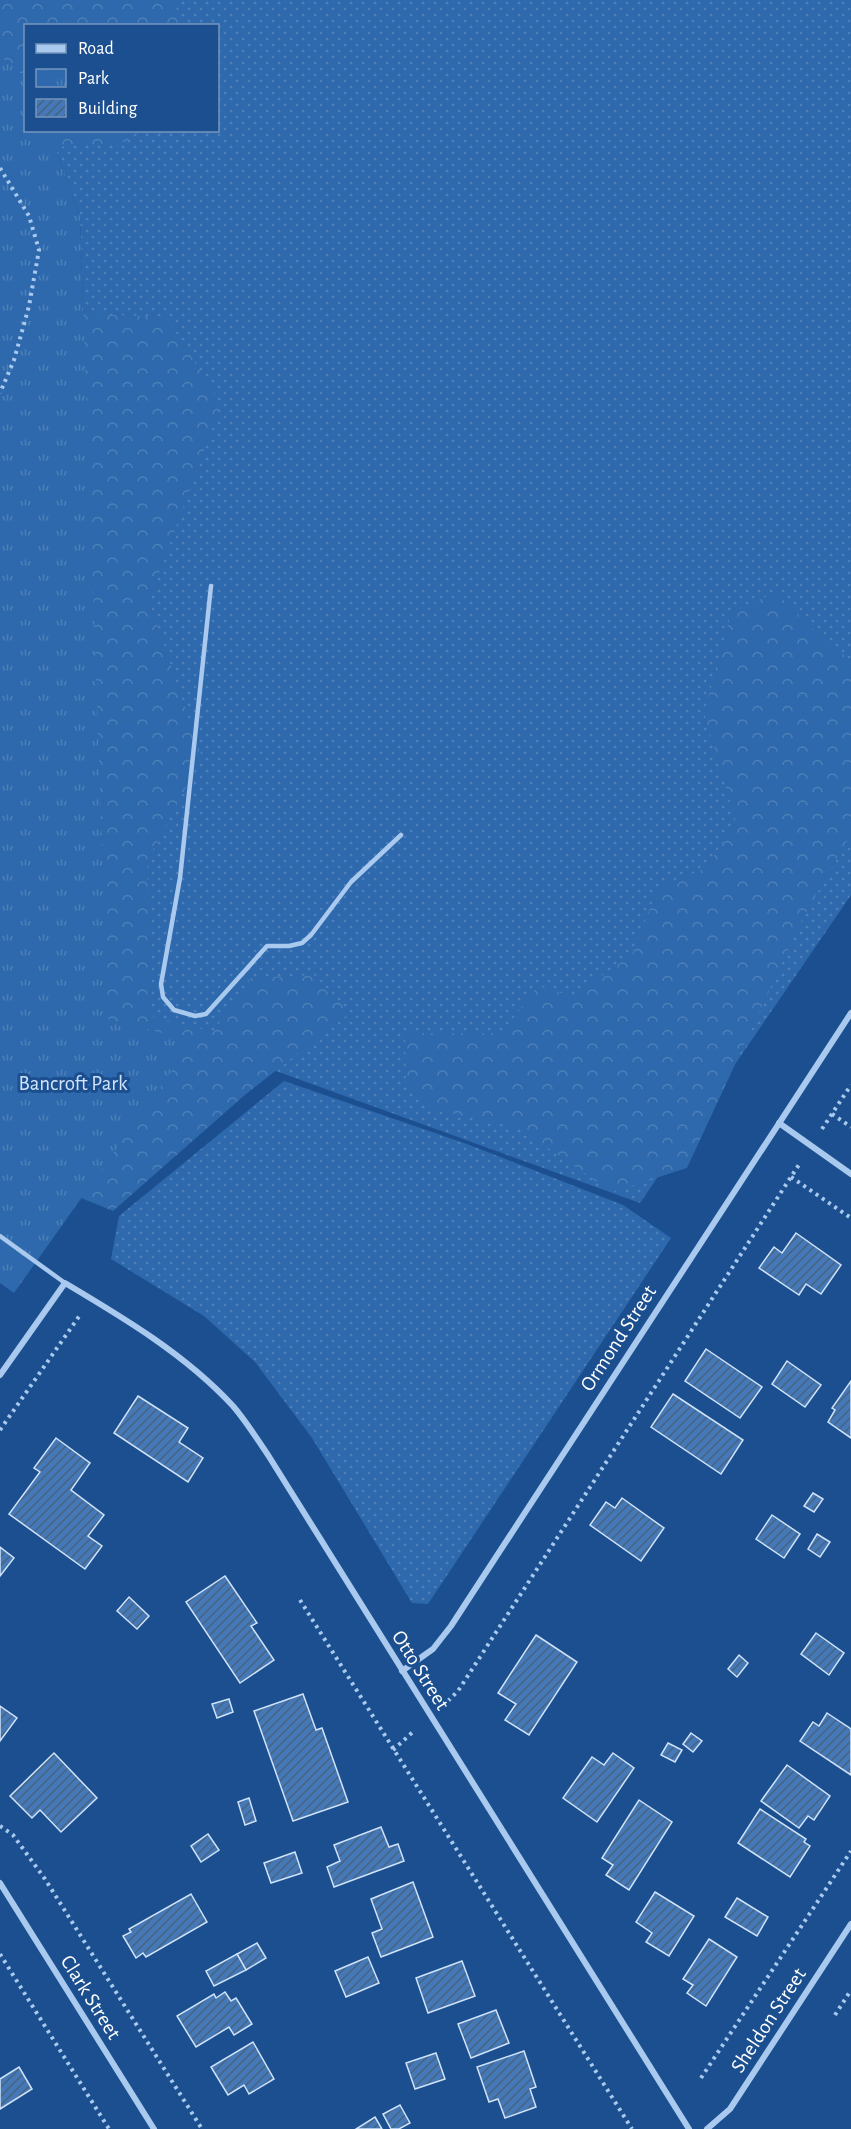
<svg xmlns="http://www.w3.org/2000/svg" width="851" height="2129" viewBox="0 0 851 2129" font-family="'Alegreya Sans',sans-serif">
<defs>
<pattern id="grass-dots" width="8" height="8" patternUnits="userSpaceOnUse" patternTransform="scale(1.5)"><rect width="8" height="8" fill="#2e69ad"/><path d="M2 2h.1M6 6h.1" fill="none" stroke="#4d80b9" stroke-width="1.8" stroke-linecap="round"/></pattern>
<pattern id="forest-crowns" width="20" height="18" patternUnits="userSpaceOnUse" patternTransform="scale(1.5)"><rect width="20" height="18" fill="#2e69ad"/><path d="M2 6a3 3 0 1 1 6 0M12 15a3 3 0 1 1 6 0" fill="none" stroke="#4d80b9"/></pattern>
<pattern id="park-tufts" width="24" height="20" patternUnits="userSpaceOnUse" patternTransform="scale(1.5)"><rect width="24" height="20" fill="#2e69ad"/><path d="M3 7l-1-3M5 7V3M7 7l1-3M15 17l-1-3M17 17v-4M19 17l1-3" fill="none" stroke="#4d80b9"/></pattern>
<pattern id="building-hatch" width="6" height="6" patternUnits="userSpaceOnUse" patternTransform="scale(1.5)"><rect width="6" height="6" fill="#4478b7"/><path d="M-1 1l2-2M0 6l6-6M5 7l2-2" fill="none" stroke="#486282"/></pattern>
</defs>
<rect width="100%" height="100%" fill="#1b4f8f"/>
<!-- grass -->
<g fill="url(#grass-dots)">
<polygon points="0,0 851,0 851,895 640,1203 193,1041 108,1019 80,216 49,131 218,130 218,26 26,26"/>
<polygon points="284,1081 467,1144 623,1205 671,1238 428,1604 412,1603 312,1438 255,1362 204,1316 111,1259 119,1216"/>
</g>
<!-- forest -->
<g fill="url(#forest-crowns)">
<polygon points="0,0 171,0 187,25 26,26 26,130 137,131 126,142 0,151"/>
<polygon points="49,312 166,317 221,404 149,601 202,757 147,861 152,1016 213,1032 251,978 314,975 350,1013 246,1094 113,1211 0,1165 0,656"/>
<polygon points="776,592 826,642 851,660 851,838 846,842 802,920 687,1168 612,1192 517,1127 430,1109 406,1080 405,1033 502,1033 538,986 572,996 632,955 658,887 706,868 736,822 704,713 731,613"/>
</g>
<!-- park -->
<polygon fill="url(#park-tufts)" points="0,56 25,77 26,130 49,131 80,216 108,1019 193,1041 14,1293 0,1283"/>
<!-- building -->
<g fill="url(#building-hatch)" stroke="#cfe3fa" stroke-width="1.5">
<polygon points="796,1233 841,1265 821,1294 806,1284 799,1295 759,1268 774,1247 782,1253"/>
<polygon points="706,1349 762,1387 740,1418 685,1381"/>
<polygon points="787,1361 821,1385 805,1407 772,1384"/>
<polygon points="851,1381 851,1438 828,1422 835,1410 832,1408"/>
<polygon points="673,1394 743,1440 721,1474 651,1427"/>
<polygon points="138,1396 188,1428 179,1442 203,1458 188,1482 114,1433"/>
<polygon points="56,1438 90,1463 71,1490 104,1515 88,1536 102,1546 85,1569 9,1514 40,1472 34,1468"/>
<polygon points="813,1493 823,1499 814,1512 804,1506"/>
<polygon points="622,1498 664,1528 641,1561 590,1525 606,1502 615,1508"/>
<polygon points="772,1515 800,1534 784,1558 756,1539"/>
<polygon points="817,1534 830,1542 820,1557 808,1549"/>
<polygon points="0,1547 14,1558 0,1576"/>
<polygon points="225,1576 257,1623 251,1626 274,1660 240,1683 186,1602"/>
<polygon points="129,1597 149,1616 137,1629 117,1611"/>
<polygon points="816,1633 844,1653 829,1675 801,1654"/>
<polygon points="536,1635 577,1662 529,1735 505,1720 516,1704 498,1693"/>
<polygon points="739,1655 748,1663 737,1677 728,1669"/>
<polygon points="303,1694 316,1730 322,1728 348,1802 293,1821 254,1711"/>
<polygon points="229,1699 233,1712 217,1718 212,1704"/>
<polygon points="0,1706 17,1718 0,1741"/>
<polygon points="827,1713 851,1729 851,1775 800,1741 813,1722 819,1726"/>
<polygon points="691,1733 702,1741 693,1752 683,1744"/>
<polygon points="668,1743 682,1750 675,1762 661,1755"/>
<polygon points="54,1753 97,1798 61,1832 40,1810 32,1818 10,1796"/>
<polygon points="613,1753 634,1768 597,1822 563,1798 592,1757 604,1765"/>
<polygon points="787,1765 830,1796 814,1820 808,1816 799,1828 761,1801"/>
<polygon points="249,1798 256,1821 245,1825 238,1802"/>
<polygon points="639,1800 672,1822 629,1890 606,1875 613,1865 602,1858"/>
<polygon points="760,1809 806,1839 804,1842 810,1846 790,1877 738,1843"/>
<polygon points="381,1827 389,1847 398,1844 404,1861 334,1887 327,1867 340,1861 334,1845"/>
<polygon points="208,1834 219,1850 201,1862 191,1846"/>
<polygon points="295,1852 302,1873 271,1883 264,1863"/>
<polygon points="413,1882 433,1937 381,1957 372,1933 382,1929 371,1899"/>
<polygon points="655,1892 694,1916 669,1956 646,1942 652,1933 636,1922"/>
<polygon points="191,1894 207,1922 146,1957 143,1953 136,1958 123,1936 131,1932 129,1929"/>
<polygon points="737,1898 768,1917 757,1936 725,1917"/>
<polygon points="709,1939 737,1957 706,2006 687,1993 693,1985 683,1979"/>
<polygon points="257,1943 266,1958 246,1970 237,1954"/>
<polygon points="237,1954 246,1970 214,1986 206,1971"/>
<polygon points="368,1957 379,1983 346,1997 335,1971"/>
<polygon points="462,1961 475,1996 428,2013 416,1978"/>
<polygon points="225,1992 231,2001 236,1998 252,2024 234,2035 229,2027 196,2047 177,2016 214,1994 216,1998"/>
<polygon points="496,2010 509,2043 471,2058 458,2024"/>
<polygon points="253,2042 274,2079 249,2094 244,2085 228,2095 211,2067"/>
<polygon points="524,2051 536,2087 530,2089 536,2107 505,2118 498,2099 489,2102 477,2067"/>
<polygon points="436,2053 445,2079 415,2089 406,2063"/>
<polygon points="19,2067 32,2089 0,2109 0,2079"/>
<polygon points="400,2105 410,2123 399,2129 391,2129 383,2114"/>
<polygon points="375,2117 382,2129 356,2129"/>
</g>
<g fill="none" stroke-linecap="round" stroke-linejoin="round">
<!-- path -->
<g stroke="#a9c9ee" stroke-width="4" stroke-dasharray="3 4.5" stroke-linecap="butt">
<polyline points="0,168 29,216 39,250 29,306 14,360 0,393"/>
<polyline points="832,1114 851,1127"/>
<polyline points="822,1129 851,1085"/>
<polyline points="791,1177 851,1218"/>
<polyline points="0,1430 80,1315"/>
<polyline points="300,1600 632,2129"/>
<polyline points="448,1701 458,1691 800,1163"/>
<polyline points="393,1750 415,1730"/>
<polyline points="0,1826 13,1835 45,1879 202,2129"/>
<polyline points="0,1954 109,2129"/>
<polyline points="835,2015 851,1990"/>
<polyline points="701,2078 851,1851"/>
</g>
<!-- service -->
<g stroke="#a9c9ee" stroke-width="4.5">
<polyline points="211,586 180,878 161,984 163,997 174,1010 195,1016 206,1014 267,946 289,946 302,943 311,935 351,882 401,835"/>
<polyline points="0,1236 65,1283"/>
</g>
<!-- minor -->
<g stroke="#a9c9ee" stroke-width="6">
<polyline points="779,1123 851,1174"/>
<path d="M0,1375L65,1283C124,1318 186,1355 233,1406C246,1421 257,1439 268,1455L689,2129"/>
<polyline points="402,1671 433,1649 451,1626 851,1013"/>
<polyline points="0,1883 154,2129"/>
<polyline points="707,2129 730,2109 851,1924"/>
</g>
</g>
<g text-anchor="middle" stroke-width="6" stroke-linejoin="round" paint-order="stroke">
<!-- park labels -->
<g font-size="21" fill="#cfe3fa" stroke="#1b4f8f">
<text x="73" y="1090">Bancroft Park</text>
</g>
<!-- street labels -->
<g font-size="21" fill="#fff" stroke="#1b4f8f">
<text transform="translate(618 1338) rotate(-57)" y="7">Ormond Street</text>
<text transform="translate(421 1670) rotate(58)" y="7">Otto Street</text>
<text transform="translate(91 1997) rotate(58)" y="7">Clark Street</text>
<text transform="translate(768 2020) rotate(-57)" y="7">Sheldon Street</text>
</g>
</g>
<!-- legend -->
<rect x="24" y="24" width="195" height="108" fill="#1b4f8f" stroke="#7695bc" stroke-width="1.5"/>
<rect x="36" y="44" width="30" height="9" fill="#a9c9ee" stroke="#7695bc" stroke-width="1.5"/>
<text x="78" y="54" font-size="18" fill="#ffffff">Road</text>
<rect x="36" y="69" width="30" height="18" fill="url(#park-tufts)" stroke="#7695bc" stroke-width="1.5"/>
<text x="78" y="84" font-size="18" fill="#ffffff">Park</text>
<rect x="36" y="99" width="30" height="18" fill="url(#building-hatch)" stroke="#7695bc" stroke-width="1.5"/>
<text x="78" y="114" font-size="18" fill="#ffffff">Building</text>
</svg>
